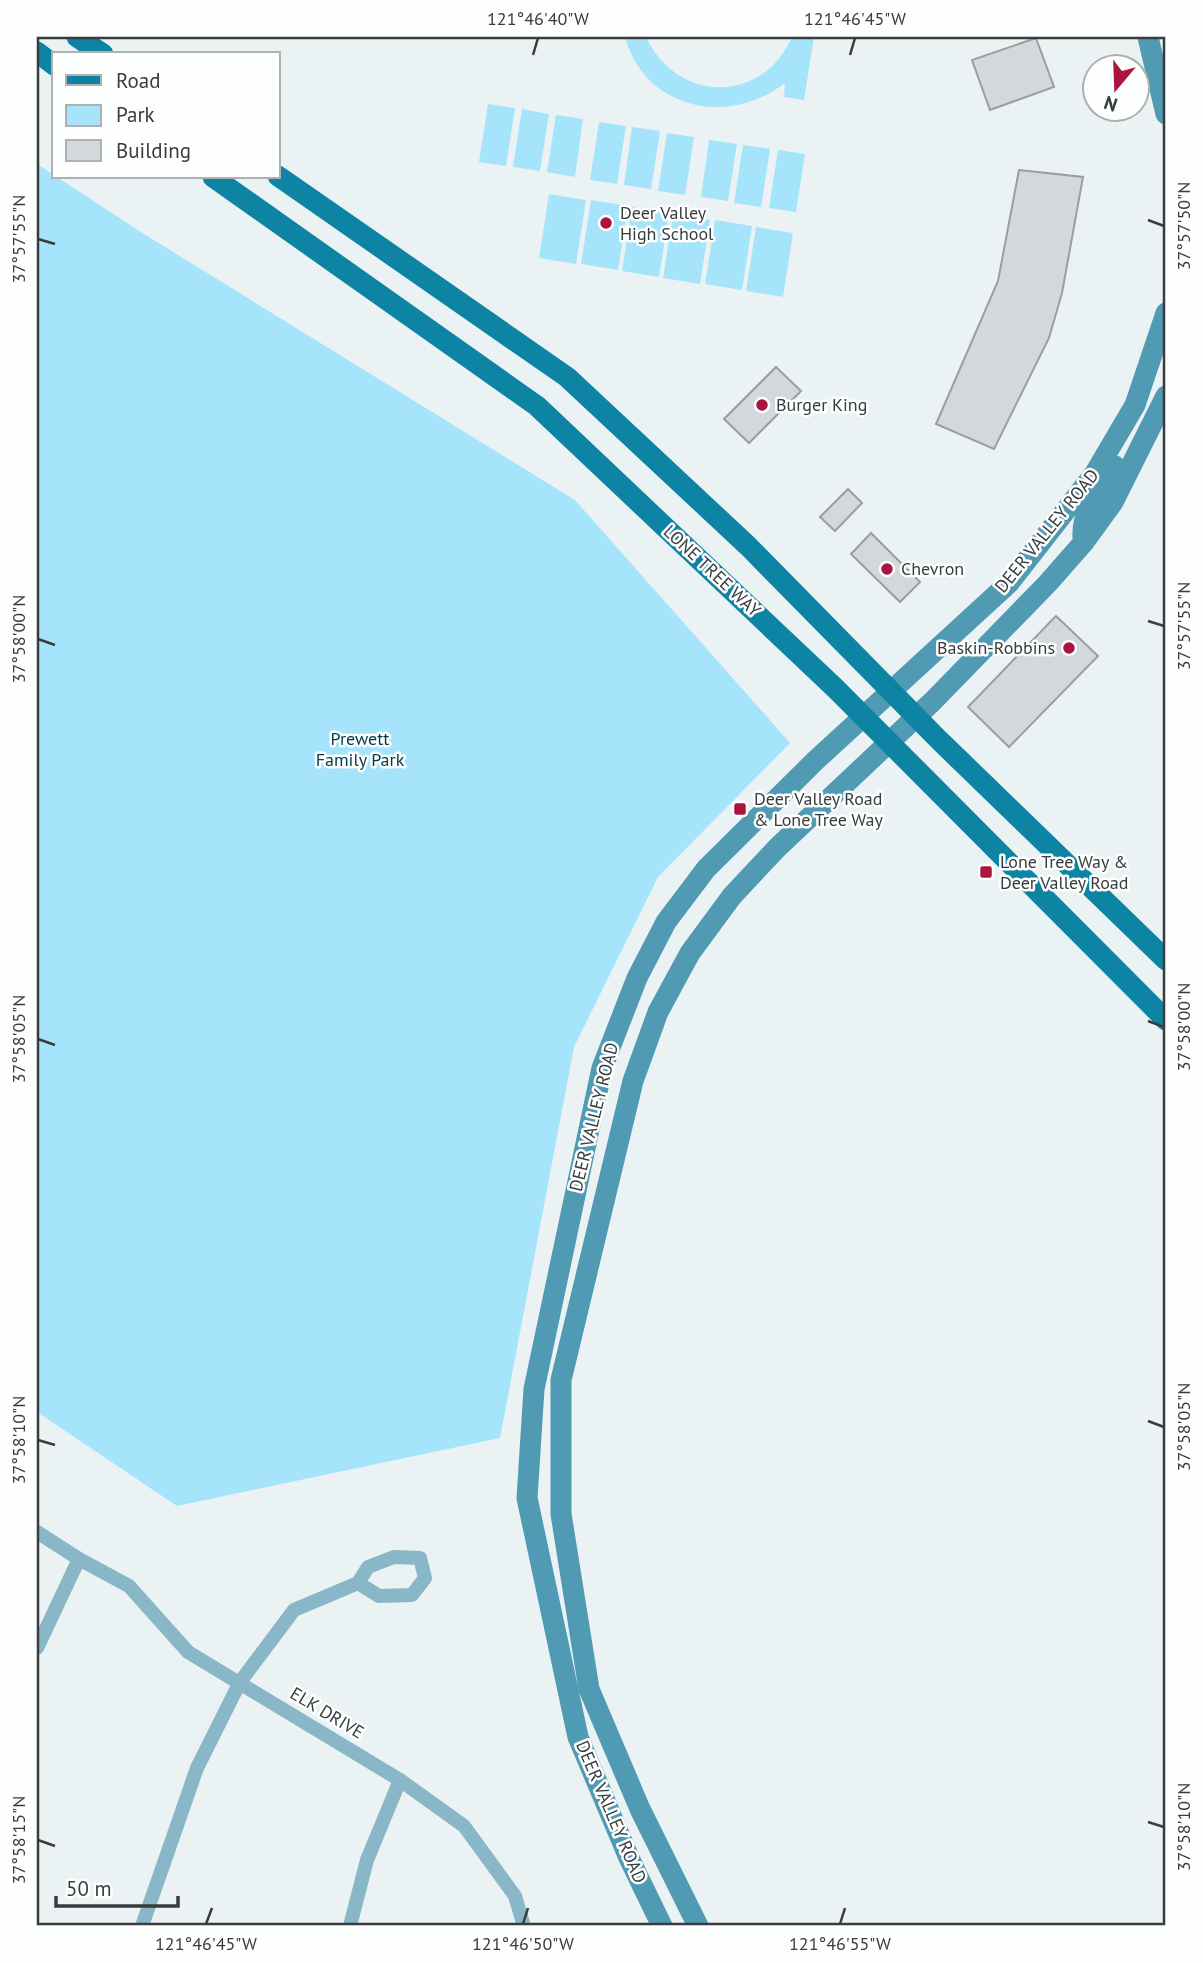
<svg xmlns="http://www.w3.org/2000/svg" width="1203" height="1963" viewBox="0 0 1203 1963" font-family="'PT Sans',sans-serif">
<rect width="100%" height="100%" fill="#ebf2f4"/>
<!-- green -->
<g fill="#a6e4fb">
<path d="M625,37H646C677,103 762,105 792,37H814L804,100L784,97L785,83C729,127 645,110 625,37Z"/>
<polygon points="488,104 515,108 506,166 479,162"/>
<polygon points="522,109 549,114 540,171 513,167"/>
<polygon points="556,115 583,119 575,177 547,172"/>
<polygon points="599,122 626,126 617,184 590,180"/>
<polygon points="632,127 660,131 651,189 624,185"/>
<polygon points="667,133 694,137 685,195 658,191"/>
<polygon points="709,140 737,144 728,201 701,197"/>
<polygon points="743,145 770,149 761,207 734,203"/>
<polygon points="778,150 805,154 796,212 769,208"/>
<polygon points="37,164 144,234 575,500 790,743 658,877 574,1047 500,1438 177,1506 37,1412"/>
<polygon points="549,194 586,200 576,264 539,258"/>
<polygon points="591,200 628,206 618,270 581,264"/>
<polygon points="632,207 669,213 659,277 622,271"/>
<polygon points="673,214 710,220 700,284 663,278"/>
<polygon points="715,220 752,226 742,290 705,284"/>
<polygon points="756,227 793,233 783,297 746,291"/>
</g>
<!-- building -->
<g fill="#d2d8db" stroke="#999fa1" stroke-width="2">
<polygon points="1036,38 1054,87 990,110 972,60"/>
<polygon points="1019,170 1083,177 1062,293 1049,338 994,449 936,424 998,281"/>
<polygon points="776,367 801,391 749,443 724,419"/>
<polygon points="848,489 862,503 835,531 820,517"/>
<polygon points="871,533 920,582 900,602 851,554"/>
<polygon points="1056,616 1098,656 1009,747 968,707"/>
</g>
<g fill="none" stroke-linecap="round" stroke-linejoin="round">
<!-- street -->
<g stroke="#89b7c8" stroke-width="14">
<polyline points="37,1532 79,1559 129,1586 188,1652 400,1780 464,1826 515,1896 524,1926"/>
<polyline points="37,1648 79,1559"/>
<polyline points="142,1926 197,1768 240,1682 294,1610 358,1583 368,1567 394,1557 420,1558 425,1578 412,1595 379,1596 358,1583"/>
<polyline points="350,1926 367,1860 400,1780"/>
</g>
<!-- secondary -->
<g stroke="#509ab3" stroke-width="21">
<polyline points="1148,37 1166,114"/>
<path d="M1083,537C1081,511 1102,488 1115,466"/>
<polyline points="662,1926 629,1858 578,1737 527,1498 534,1389 602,1068 637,978 666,922 706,869 815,761 1009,583 1095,473 1135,405 1166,313"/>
<polyline points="698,1926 640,1809 589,1689 561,1514 561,1380 633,1081 658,1012 690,953 732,896 777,848 933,701 1048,583 1084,542 1113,502 1166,396"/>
</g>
<!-- primary -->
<g stroke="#0d84a4" stroke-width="21">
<polyline points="77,37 103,54"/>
<polyline points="37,52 54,65"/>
<polyline points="278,176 567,377 748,546 939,740 1166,960"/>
<polyline points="213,177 537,406 835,688 1166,1020"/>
</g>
</g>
<!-- ticks -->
<path fill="none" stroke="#393c3d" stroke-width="2.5" d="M533,55L538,38M850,55L855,38M1148,220L1164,226M38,239L55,244M1148,621L1164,626M38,639L55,645M1148,1021L1164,1027M38,1039L55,1045M1148,1421L1164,1427M38,1440L55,1445M1148,1822L1164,1827M38,1840L55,1846M206,1924L212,1908M523,1924L528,1908M840,1924L845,1908"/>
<!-- markers -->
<g fill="#aa143f" stroke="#fdfefe" stroke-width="2.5">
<circle cx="606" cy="223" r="7"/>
<circle cx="762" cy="405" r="7"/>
<circle cx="887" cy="569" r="7"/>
<circle cx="1069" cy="648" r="7"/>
<rect x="733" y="802" width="14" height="14" rx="3.5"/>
<rect x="979" y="865" width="14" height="14" rx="3.5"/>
</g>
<g text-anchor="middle" stroke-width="5" stroke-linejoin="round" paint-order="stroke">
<!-- poi labels -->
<g font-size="18" fill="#393c3d" stroke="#fdfefe" text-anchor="start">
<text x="620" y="219">Deer Valley<tspan x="620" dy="21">High School</tspan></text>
<text x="776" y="411">Burger King</text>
<text x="901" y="575">Chevron</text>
<text x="1055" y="654" text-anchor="end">Baskin-Robbins</text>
<text x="754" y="805">Deer Valley Road<tspan x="754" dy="21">&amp; Lone Tree Way</tspan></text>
<text x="1000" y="868">Lone Tree Way &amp;<tspan x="1000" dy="21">Deer Valley Road</tspan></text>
</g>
<!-- street labels -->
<g font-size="18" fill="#393c3d" stroke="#fdfefe">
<text transform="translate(1047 531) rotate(-51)" y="6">DEER VALLEY ROAD</text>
<text transform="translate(712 571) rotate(43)" y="6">LONE TREE WAY</text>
<text transform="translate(594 1117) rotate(-76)" y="6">DEER VALLEY ROAD</text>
<text transform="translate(327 1713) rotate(31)" y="6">ELK DRIVE</text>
<text transform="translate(611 1812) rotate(67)" y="6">DEER VALLEY ROAD</text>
</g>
<!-- park labels -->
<g font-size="18" fill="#003b4b" stroke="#fdfefe">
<text x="360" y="745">Prewett<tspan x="360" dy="21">Family Park</tspan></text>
</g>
</g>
<!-- border -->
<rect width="1203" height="1963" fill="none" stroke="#fdfefe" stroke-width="77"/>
<!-- legend -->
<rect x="52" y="52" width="228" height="126" fill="#fdfefe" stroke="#afb0b1" stroke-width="2"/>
<rect x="66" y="75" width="35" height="10" fill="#0d84a4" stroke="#afb0b1" stroke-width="2"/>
<text x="116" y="88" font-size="21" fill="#393c3d">Road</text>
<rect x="66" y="105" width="35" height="21" fill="#a6e4fb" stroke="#afb0b1" stroke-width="2"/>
<text x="116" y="122" font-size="21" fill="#393c3d">Park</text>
<rect x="66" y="140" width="35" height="21" fill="#d2d8db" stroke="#afb0b1" stroke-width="2"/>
<text x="116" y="158" font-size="21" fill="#393c3d">Building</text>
<!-- north arrow -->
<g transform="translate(1116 88) rotate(199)"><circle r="33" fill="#fdfefe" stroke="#afb0b1" stroke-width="2"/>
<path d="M0-5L12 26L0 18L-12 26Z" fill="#aa143f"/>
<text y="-10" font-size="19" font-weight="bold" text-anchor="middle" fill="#393c3d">N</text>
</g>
<!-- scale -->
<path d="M56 1896v10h122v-10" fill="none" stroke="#393c3d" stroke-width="3.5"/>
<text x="66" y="1896" font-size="21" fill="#393c3d" stroke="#fdfefe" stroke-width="5" paint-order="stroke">50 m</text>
<rect x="38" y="38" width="1126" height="1886" fill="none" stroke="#393c3d" stroke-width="2.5"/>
<g font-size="18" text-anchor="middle" fill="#393c3d">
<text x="538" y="25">121°46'40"W</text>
<text x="855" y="25">121°46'45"W</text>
<text transform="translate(1184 226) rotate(-90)" y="6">37°57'50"N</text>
<text transform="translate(19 239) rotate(-90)" y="6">37°57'55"N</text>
<text transform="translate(1184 626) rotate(-90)" y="6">37°57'55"N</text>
<text transform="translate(19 639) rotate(-90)" y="6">37°58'00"N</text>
<text transform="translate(1184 1027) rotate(-90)" y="6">37°58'00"N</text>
<text transform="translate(19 1039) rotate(-90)" y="6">37°58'05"N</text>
<text transform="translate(1184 1427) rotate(-90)" y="6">37°58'05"N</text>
<text transform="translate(19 1440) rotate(-90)" y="6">37°58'10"N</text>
<text transform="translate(1184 1827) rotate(-90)" y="6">37°58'10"N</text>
<text transform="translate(19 1840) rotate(-90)" y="6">37°58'15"N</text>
<text x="206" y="1950">121°46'45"W</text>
<text x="523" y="1950">121°46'50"W</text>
<text x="840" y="1950">121°46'55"W</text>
</g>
</svg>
